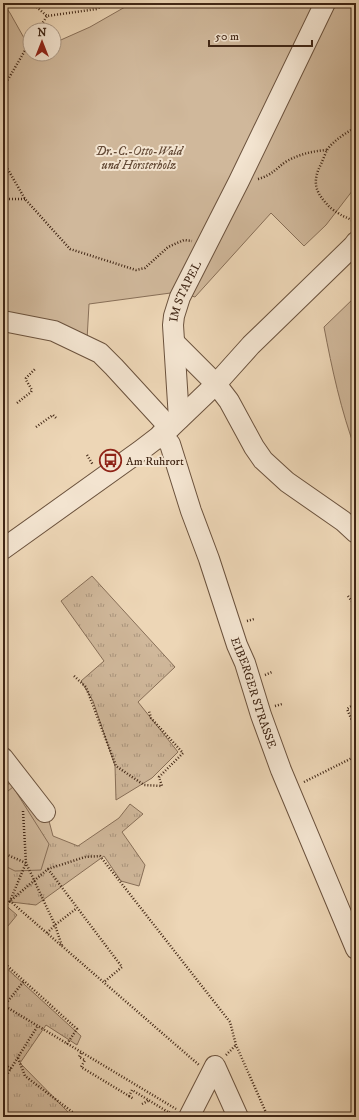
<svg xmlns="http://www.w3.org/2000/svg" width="359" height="1120" viewBox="0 0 359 1120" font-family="'IM FELL DW Pica',serif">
<defs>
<pattern id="grass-tufts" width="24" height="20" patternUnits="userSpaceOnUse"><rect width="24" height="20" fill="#d0b89b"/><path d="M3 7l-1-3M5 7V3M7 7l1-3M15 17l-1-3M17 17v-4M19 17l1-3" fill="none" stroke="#aa957d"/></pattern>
</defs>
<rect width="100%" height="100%" fill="#edd6b6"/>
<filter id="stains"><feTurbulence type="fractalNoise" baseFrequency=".005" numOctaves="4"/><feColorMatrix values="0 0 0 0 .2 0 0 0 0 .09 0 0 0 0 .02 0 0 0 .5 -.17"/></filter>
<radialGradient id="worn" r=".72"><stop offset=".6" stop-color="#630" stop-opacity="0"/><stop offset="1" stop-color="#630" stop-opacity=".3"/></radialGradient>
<!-- grass -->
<g fill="url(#grass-tufts)" stroke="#886f58">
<polygon points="92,576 175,667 138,702 178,752 152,778 116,800 115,766 93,701 81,681 104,661 61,601"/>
<polygon points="17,782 49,821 53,836 78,846 119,818 130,804 143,814 122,832 145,865 139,886 121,881 104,856 36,905 3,901 3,785"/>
<polygon points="3,903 17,915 3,932"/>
<polygon points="3,965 81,1036 77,1045 46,1025 20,1063 73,1117 3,1117"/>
</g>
<!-- green -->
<g fill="#d0b89b" stroke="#886f58">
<polygon points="3,3 10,13 28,45 30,46 30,54 54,54 54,43 90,27 132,3 356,3 356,186 326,225 304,246 271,213 195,297 178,292 89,304 87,340 3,313"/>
<path d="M356,296V451C341,411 332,369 324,327Z"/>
<polygon points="13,787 49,844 41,870 15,871 3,865 3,795"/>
</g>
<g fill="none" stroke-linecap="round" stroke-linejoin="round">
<defs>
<g id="minor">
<polyline points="3,321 54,331 100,353 114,367 170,428"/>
<polyline points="175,343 216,384 229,401 254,447 263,460 287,482 343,521 356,533"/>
<path id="s1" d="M179,419L173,325L174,316L180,297L239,181L325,3"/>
<path id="s2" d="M161,434L170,444L191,511L209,559L237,645L245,663L261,715L281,770L356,949"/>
<polyline points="3,549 140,451 170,428 216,384 251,345 353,246 356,242"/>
<polyline points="3,758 45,812"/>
<polyline points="189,1117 215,1066 238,1117"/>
</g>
</defs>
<!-- minor casing -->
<use href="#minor" stroke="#6b523d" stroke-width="22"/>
<!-- path -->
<g stroke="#402615" stroke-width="2.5" stroke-dasharray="1 2" stroke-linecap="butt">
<polyline points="32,3 47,16 97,9 105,3"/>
<polyline points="38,30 47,16"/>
<polyline points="3,88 30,42"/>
<path d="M356,127C346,133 334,140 327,150C325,154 323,160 321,164C313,180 314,190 326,203C329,207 334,211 338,213C345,218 349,217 356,224"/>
<polyline points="3,161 25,199 70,249 136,270 145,268 168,247 184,240 192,241"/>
<path d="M258,179C273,175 276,168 287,161C300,154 313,151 327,150"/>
<polyline points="3,199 25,199"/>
<polyline points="17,403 31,392 32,390 26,380 26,378 36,368"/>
<polyline points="36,427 53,415 57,419"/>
<polyline points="87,455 93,465"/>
<polyline points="348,596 356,607"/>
<polyline points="247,621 254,619"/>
<polyline points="265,675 272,672"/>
<polyline points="74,676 86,687 116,766 144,785 162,786 159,777 183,753 151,718 149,711"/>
<polyline points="356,703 347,709 356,730"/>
<polyline points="275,706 282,704"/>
<polyline points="304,782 356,756"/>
<polyline points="23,811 26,863 55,925 62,946"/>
<polyline points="3,853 26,863 10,901 199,1065"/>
<polyline points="48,869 122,967 104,982"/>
<polyline points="3,909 10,901 48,869 85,857 100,856 230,1022 236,1045 268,1117"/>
<polyline points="47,933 55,925 77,908"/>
<polyline points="3,962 77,1029 67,1044"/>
<polyline points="3,1005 176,1109"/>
<polyline points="4,1006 24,981"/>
<polyline points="81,1053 79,1057 85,1060 81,1067 129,1096 132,1090 168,1112"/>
<polyline points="226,1055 236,1045"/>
<polyline points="18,1058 25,1076 79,1117"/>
<polyline points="3,1063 11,1069"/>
<polyline points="3,1081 37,1027"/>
<polyline points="129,1096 134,1099"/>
<polyline points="142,1104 150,1100"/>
<polyline points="167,1117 168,1112 174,1114"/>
</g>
<!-- minor -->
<use href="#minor" stroke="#f3e4d0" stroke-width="20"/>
</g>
<!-- icons -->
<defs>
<symbol id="bus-ring" viewBox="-11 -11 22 22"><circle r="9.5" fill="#f3e4d0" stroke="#8f2418" stroke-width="1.5"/><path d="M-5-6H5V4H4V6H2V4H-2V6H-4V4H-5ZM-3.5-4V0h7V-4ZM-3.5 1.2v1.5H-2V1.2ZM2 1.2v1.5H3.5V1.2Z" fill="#8f2418"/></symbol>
</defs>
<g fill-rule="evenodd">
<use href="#bus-ring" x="98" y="448" width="25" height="25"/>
</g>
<g text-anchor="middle" stroke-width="4" stroke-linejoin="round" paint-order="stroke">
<!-- park labels -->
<g font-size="12" font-style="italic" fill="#644a36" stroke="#f3e4d0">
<text x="139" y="155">Dr.-C.-Otto-Wald<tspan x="139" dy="14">und Hörsterholz</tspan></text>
</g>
<!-- street labels -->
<g font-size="12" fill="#402615" stroke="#f3e4d0">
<text dy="4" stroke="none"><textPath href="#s1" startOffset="130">IM STAPEL</textPath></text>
<text dy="4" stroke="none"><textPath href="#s2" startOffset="276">EIBERGER STRASSE</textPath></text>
</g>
<!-- poi labels -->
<g font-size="12" fill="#402615" stroke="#f3e4d0" text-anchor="start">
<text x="126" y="465">Am Ruhrort</text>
</g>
</g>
<!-- margin -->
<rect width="359" height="1120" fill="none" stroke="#edd6b6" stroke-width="16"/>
<rect x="4" y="4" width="351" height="1112" fill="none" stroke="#402615" stroke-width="2"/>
<rect x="8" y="8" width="343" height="1104" fill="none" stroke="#402615"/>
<!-- north arrow -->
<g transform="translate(42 42)"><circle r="19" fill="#f3e4d0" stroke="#ab9885"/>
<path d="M0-3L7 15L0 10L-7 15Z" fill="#8f2418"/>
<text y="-6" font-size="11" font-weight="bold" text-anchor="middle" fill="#402615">N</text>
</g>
<!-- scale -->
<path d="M209 40v6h103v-6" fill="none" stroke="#402615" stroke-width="2"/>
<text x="215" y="40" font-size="12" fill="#402615" stroke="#f3e4d0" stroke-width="3" paint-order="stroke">50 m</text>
<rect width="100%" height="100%" filter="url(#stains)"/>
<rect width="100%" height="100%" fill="url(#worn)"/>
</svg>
